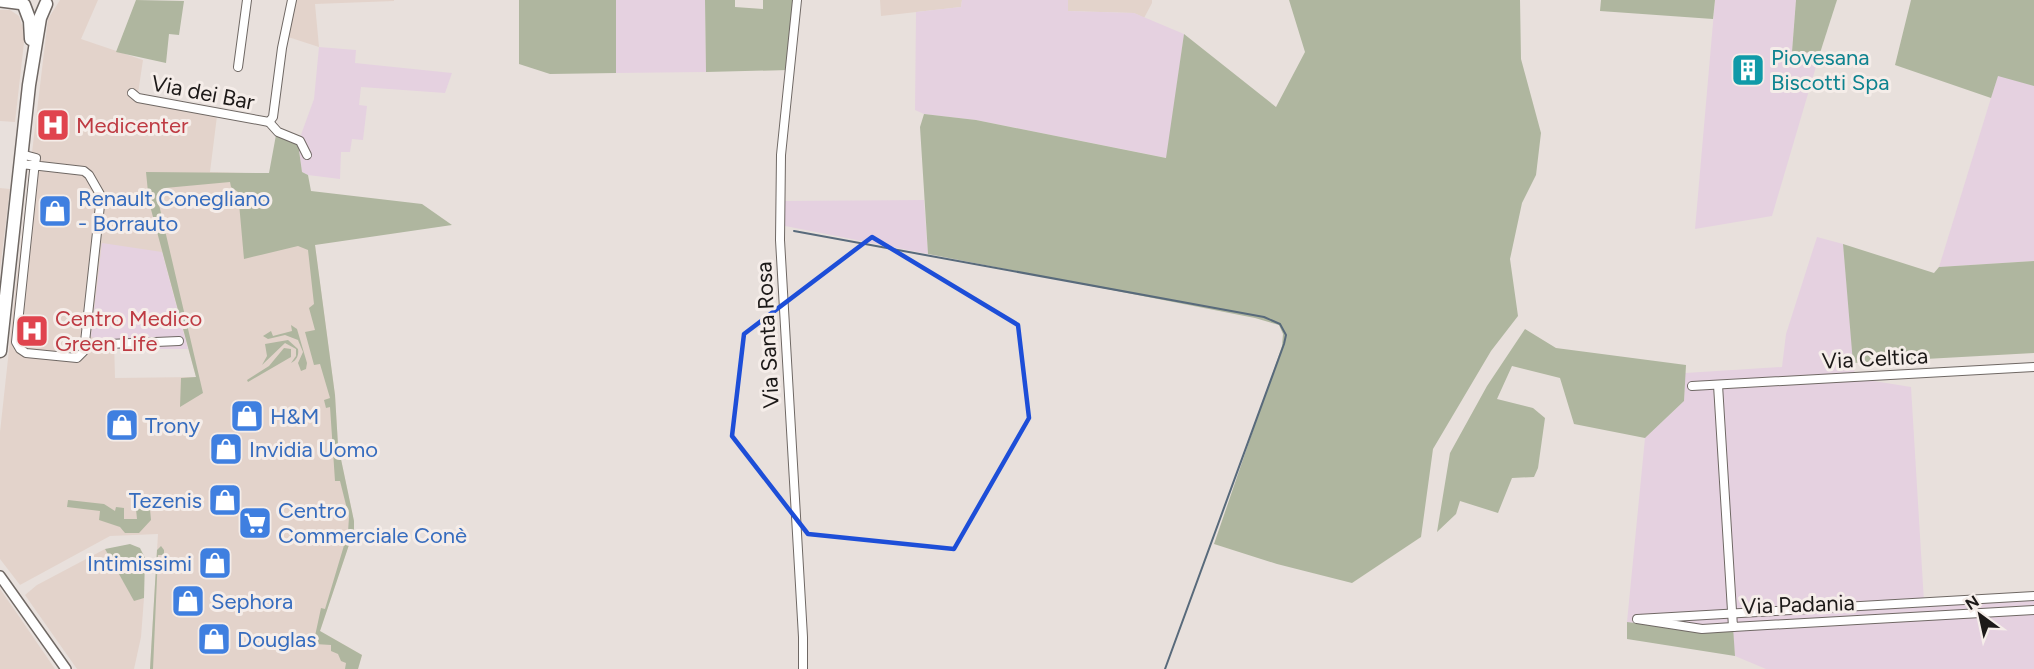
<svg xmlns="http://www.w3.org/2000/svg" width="2034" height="669" viewBox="0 0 2034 669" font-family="Figtree,sans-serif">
<rect width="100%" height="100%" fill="#e8e0dc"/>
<!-- built -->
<g fill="#e3d3cb" fill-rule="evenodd">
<path d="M60,0H98L81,39L143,60L137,100L217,116L210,172L244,173L315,245L335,395L338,445L354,521V530L320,631L362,655L358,669H150L158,534L110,536L20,585L0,559V432L16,286L48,19ZM162,252L196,377L115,378L114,340Z"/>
<polygon points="294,0 394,0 394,1 315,4 319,47 285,36"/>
<polygon points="880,0 962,0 961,7 881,16"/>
<polygon points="1068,0 1152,0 1152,3 1144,18 1134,13 1068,11"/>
<polygon points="0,10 10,10 19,16 25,34 15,122 0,121"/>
<polygon points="0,188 10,189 0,270"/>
<polygon points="105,549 134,600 144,598 141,637 134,669 77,669 25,595 37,585"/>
<polygon points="0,589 16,612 55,669 0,669"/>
</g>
<!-- industrial -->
<g fill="#e5d1e0">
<polygon points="616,0 705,0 706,72 616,73"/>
<polygon points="962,0 1068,0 1068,11 1134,13 1184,34 1167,158 976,120 924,114 915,110 916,12 961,7"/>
<polygon points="1715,0 1796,0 1792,52 1820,53 1772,216 1695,229"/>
<polygon points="319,47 356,50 355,63 452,73 445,93 361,87 359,105 367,106 363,140 352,139 350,152 341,152 340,179 308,175 302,172 298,143 314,99"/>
<polygon points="1998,75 2034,86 2034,261 1939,267"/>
<polygon points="924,200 928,254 780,225 781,201"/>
<polygon points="1817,237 1843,244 1855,378 1911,387 1924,602 2034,596 2034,669 1766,669 1735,656 1732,627 1697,631 1627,622 1645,438 1684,401 1685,373 1782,367 1786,334"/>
<polygon points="102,243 162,252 188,349 115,349 114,340 96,341 91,336"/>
</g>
<!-- green -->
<g fill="#afb69f">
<polygon points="136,0 184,1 179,35 169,34 166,63 116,52"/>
<polygon points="519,0 616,0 616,73 550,74 519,64"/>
<polygon points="705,0 735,0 735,7 763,9 763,0 797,0 789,70 706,72"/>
<polygon points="1289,0 1520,0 1521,59 1541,133 1536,175 1522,203 1510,259 1518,316 1491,351 1433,449 1421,537 1352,583 1277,564 1214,544 1282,346 1283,334 1279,325 1255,318 928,254 920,127 924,114 976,120 1166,158 1184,34 1276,107 1305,52"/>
<polygon points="1601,0 1715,0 1713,19 1600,11"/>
<polygon points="1796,0 1837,0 1820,53 1792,52"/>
<polygon points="1911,0 2034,0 2034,86 1998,76 1991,98 1895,65"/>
<polygon points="276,135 298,143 302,172 308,175 311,191 422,204 452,225 315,245 335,395 338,445 354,521 354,530 320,631 362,655 358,669 345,669 346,663 341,661 338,654 331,651 331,645 315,644 314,650 312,650 321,608 325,609 348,532 349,517 340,481 335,481 330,407 326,408 324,400 330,398 320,364 314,365 305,332 315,330 309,308 314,304 308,250 298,246 244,259 238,192 231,187 230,182 165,188 157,196 203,393 180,407 181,378 196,377 149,202 146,172 269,173"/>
<polygon points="1843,244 1934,273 1939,267 2034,261 2034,353 1853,363"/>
<polygon points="291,325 297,329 307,363 306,369 301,371 298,363 303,352 298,340 285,335 268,339 263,336 271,331 273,336 292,331"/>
<polygon points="1525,329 1556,348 1686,365 1684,401 1645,438 1574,424 1560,378 1512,366 1497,399 1533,408 1545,418 1538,468 1534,477 1512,478 1498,513 1460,501 1456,514 1437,532 1450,453 1487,386"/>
<path d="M288,340L298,349C299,355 297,360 291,363L296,356V349L285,343L262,365L267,356L265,344Z"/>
<polygon points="284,348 291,349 291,357 248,382 247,380 269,366"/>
<polygon points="68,500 104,504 115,511 116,507 124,508 124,519 137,519 136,509 150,509 151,520 139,533 125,533 120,527 99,520 100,511 67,507"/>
<polygon points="130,544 140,548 145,558 144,598 134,601 105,549"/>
<polygon points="161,546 164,550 164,555 158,555 153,669 150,669 157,550"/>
<polygon points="1627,622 1697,631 1733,627 1735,656 1627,639"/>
</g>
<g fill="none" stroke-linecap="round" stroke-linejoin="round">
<!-- stream -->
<polyline stroke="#586a7b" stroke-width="2" points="794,231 1264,317 1280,324 1286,335 1284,344 1165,669"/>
<defs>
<g id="minor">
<polyline points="797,0 781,155 780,240 803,637 803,669"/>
<polyline points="238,67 247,0"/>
<polyline points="132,93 138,98 269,122 273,117 282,48 292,0"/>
<polyline points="269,122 278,132 300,141 307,155"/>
<polyline points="20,164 40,166 84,171 89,175 101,196 84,351 77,358 26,353 20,349 16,342 34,171 36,158 21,154"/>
<polyline points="85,345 179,341"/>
<polyline points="1718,385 1733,627 2034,610"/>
<polyline points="1692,386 2034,367"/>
<polyline points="1733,627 1702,629 1637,619 2034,596"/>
</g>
<g id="tertiary">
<polyline points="0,2 24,5"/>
<polyline points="0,576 66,669"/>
</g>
<g id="primary">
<polyline points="24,5 30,21 31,39"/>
<polyline points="0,351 29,85 40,18 46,4"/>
</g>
</defs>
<!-- minor casing -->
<use href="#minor" stroke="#6f6864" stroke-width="10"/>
<!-- tertiary casing -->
<use href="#tertiary" stroke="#6f6864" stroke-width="12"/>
<!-- primary casing -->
<use href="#primary" stroke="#6f6864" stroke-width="15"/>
<!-- minor -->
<use href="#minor" stroke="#fff" stroke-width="8"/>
<!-- tertiary -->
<use href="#tertiary" stroke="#fff" stroke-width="9"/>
<!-- primary -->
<use href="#primary" stroke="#fff" stroke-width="12"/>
</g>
<!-- marked area -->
<path fill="none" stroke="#1d4ed8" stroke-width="4.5" stroke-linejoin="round" d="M872,237L1018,325L1029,418L954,549L808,534L732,436L744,334Z"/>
<!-- icons -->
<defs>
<symbol id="building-square" viewBox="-11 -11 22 22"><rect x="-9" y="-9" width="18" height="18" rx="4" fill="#0f9aa8" stroke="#f5ede9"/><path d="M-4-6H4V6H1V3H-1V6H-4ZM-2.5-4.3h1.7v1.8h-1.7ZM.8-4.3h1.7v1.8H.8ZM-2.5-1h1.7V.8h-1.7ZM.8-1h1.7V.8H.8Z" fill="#fff"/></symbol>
<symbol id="hospital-square" viewBox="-11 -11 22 22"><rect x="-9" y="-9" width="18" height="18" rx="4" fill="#e0444e" stroke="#f5ede9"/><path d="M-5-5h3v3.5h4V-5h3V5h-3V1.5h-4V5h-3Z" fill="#fff"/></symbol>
<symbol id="shop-square" viewBox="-11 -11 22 22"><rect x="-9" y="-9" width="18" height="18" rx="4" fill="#3f7fe0" stroke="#f5ede9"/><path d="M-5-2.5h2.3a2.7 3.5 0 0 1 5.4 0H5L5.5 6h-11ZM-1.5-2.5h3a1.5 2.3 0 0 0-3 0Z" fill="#fff"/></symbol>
<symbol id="supermarket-square" viewBox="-11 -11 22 22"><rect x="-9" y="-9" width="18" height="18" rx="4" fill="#3f7fe0" stroke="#f5ede9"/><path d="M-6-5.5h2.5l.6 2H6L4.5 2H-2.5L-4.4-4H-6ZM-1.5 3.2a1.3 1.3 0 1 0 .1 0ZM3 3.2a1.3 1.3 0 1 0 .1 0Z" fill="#fff"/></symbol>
</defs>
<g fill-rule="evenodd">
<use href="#building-square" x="1729" y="51" width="38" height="38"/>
<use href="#hospital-square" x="34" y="106" width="38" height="38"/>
<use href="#shop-square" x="36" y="192" width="38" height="38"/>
<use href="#hospital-square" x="13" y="312" width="38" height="38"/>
<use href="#shop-square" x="228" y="397" width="38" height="38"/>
<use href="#shop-square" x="103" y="406" width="38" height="38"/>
<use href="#shop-square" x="207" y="430" width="38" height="38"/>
<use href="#shop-square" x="206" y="481" width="38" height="38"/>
<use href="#supermarket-square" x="236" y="504" width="38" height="38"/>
<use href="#shop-square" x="196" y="544" width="38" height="38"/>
<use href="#shop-square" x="169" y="582" width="38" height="38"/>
<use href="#shop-square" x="195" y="620" width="38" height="38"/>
</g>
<g text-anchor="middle" stroke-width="6" stroke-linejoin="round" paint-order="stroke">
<!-- culture labels -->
<g font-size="22" fill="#0d838f" stroke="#f5ede9" text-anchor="start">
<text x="1771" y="65">Piovesana<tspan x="1771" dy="25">Biscotti Spa</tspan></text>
</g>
<!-- street labels -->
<g font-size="22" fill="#1c1918" stroke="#f5ede9">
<text transform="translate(203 92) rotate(11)" y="8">Via dei Bar</text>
<text transform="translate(767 335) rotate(-93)" y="8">Via Santa Rosa</text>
<text transform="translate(1875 358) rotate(-3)" y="8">Via Celtica</text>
<text transform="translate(1798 604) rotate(-2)" y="8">Via Padania</text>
</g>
<!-- health labels -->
<g font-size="22" fill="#be3a42" stroke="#f5ede9" text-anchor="start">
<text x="76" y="133">Medicenter</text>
<text x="55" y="326">Centro Medico<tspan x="55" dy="25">Green Life</tspan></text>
</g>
<!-- shop labels -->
<g font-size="22" fill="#366cbe" stroke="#f5ede9" text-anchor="start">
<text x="78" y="206">Renault Conegliano<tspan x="78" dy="25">- Borrauto</tspan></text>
<text x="270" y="424">H&amp;M</text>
<text x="145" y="433">Trony</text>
<text x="249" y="457">Invidia Uomo</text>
<text x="202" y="508" text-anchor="end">Tezenis</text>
<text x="278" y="518">Centro<tspan x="278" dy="25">Commerciale Conè</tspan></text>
<text x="192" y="571" text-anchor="end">Intimissimi</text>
<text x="211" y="609">Sephora</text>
<text x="237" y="647">Douglas</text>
</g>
</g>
<!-- north arrow -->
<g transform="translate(1980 615) rotate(327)" stroke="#f5ede9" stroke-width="4.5" paint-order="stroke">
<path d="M0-4.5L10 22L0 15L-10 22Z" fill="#1c1918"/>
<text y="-9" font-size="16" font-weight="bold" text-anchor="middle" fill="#1c1918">N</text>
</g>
</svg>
